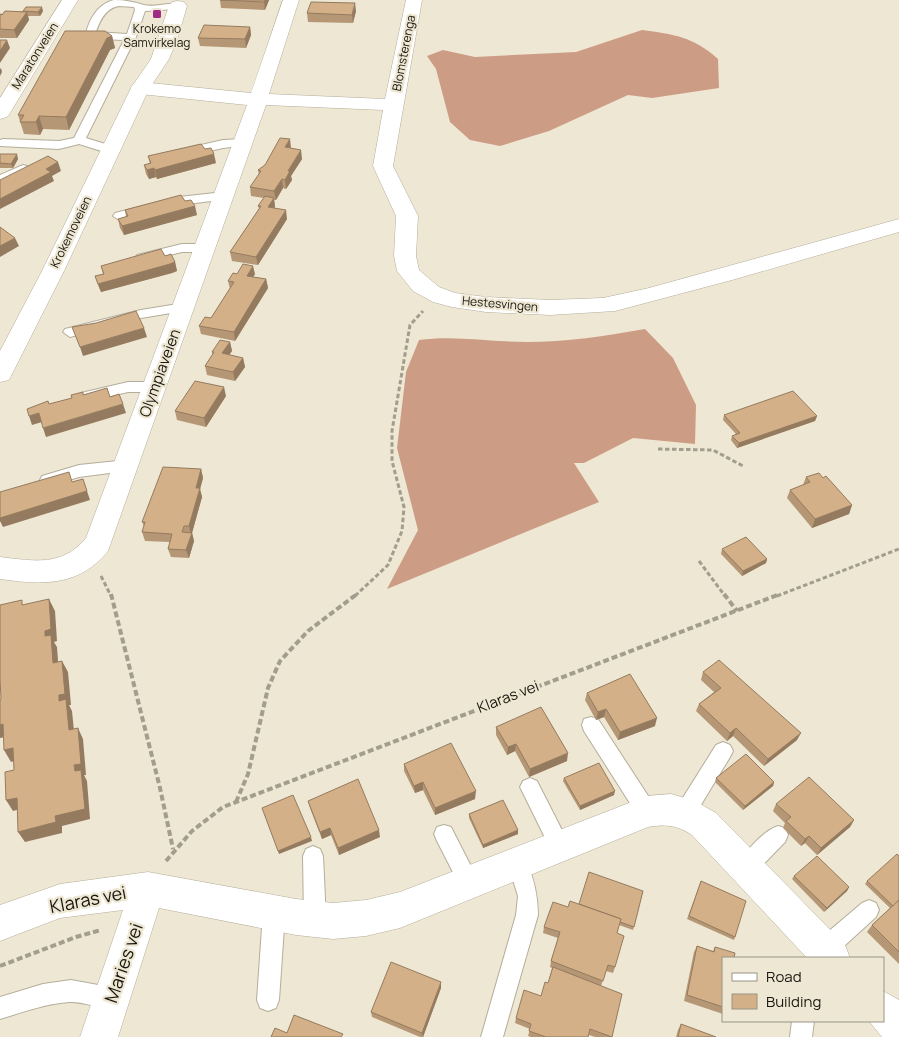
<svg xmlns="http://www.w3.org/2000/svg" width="899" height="1037" viewBox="0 0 899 1037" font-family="Manrope,sans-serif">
<rect width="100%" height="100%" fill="#eee7d3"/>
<!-- forest -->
<g fill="#cd9c85">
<path d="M642,30C673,34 694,37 718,59L719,88L652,98L628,95L549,131L500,146L470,140L450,122L436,69L427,56L443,50L475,57L576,52Z"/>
<path d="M645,329L673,358L696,405L695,444L633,438L584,463H574L599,502L387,589L418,530L397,448L406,372L419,340C454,335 490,342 526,342C567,342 605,336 645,329Z"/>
</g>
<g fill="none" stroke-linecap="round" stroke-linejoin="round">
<defs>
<g id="lane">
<path d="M114,0C125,0 135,2 144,5C156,8 174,0 183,6L178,9L145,11L136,37L86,138L115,147V153L111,154L79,144L59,149L0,146V140L3,139L59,141L74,138L124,40L97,39L86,33C90,18 98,4 114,0ZM119,6L134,7L135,10L127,34L96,32C100,20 106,8 119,6Z"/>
<polygon points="243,139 249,143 247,145 223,148 183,157 177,153 179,150 223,140"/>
<polygon points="23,165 27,166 29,169 27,172 0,183 0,175"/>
<polygon points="224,192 230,196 228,199 179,205 119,220 113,216 115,213 179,197"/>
<polygon points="182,244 205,244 211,248 205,252 182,252 142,262 135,258 137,255"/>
<polygon points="184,303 189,304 191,307 189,310 141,318 70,337 63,332 65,329 141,310"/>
<polygon points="128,382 156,382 163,387 156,392 128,392 86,402 81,401 79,397 81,393"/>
<polygon points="127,460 133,462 135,466 133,470 79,477 48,486 42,484 40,480 42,476 79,465"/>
<polygon points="591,717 598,719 654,805 657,812 654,819 647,821 640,819 584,731 582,725 584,719"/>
<polygon points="723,742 730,745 733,751 730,757 693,818 686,820 679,818 676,811 679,804 716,745"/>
<polygon points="530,778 537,781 567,840 570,847 567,854 560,857 553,854 523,793 520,787 523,781"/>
<polygon points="444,825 451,827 476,876 479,883 476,890 469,893 462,890 437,841 434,834 437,827"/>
<path d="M778,826L785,828L788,835L785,842L754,874L747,877L740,874L737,867C743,853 763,831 778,826Z"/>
<polygon points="313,846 320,849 323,856 326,920 322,927 315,930 308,927 304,920 303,856 306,849"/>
<path d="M518,854L525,857C533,876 538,894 538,915L503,1037H481L516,915L518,896L508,864L511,857Z"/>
<polygon points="869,900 876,903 879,910 876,917 831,958 807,958 816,942 862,903"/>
<polygon points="274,903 281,906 285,913 279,1000 276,1008 268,1011 260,1008 257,1000 263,913 267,906"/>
<path d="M71,980L120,989L123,997L120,1005C103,1012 86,1001 69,1002C45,1004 23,1012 0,1019V997L43,984Z"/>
<polygon points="792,1021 814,1021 812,1037 790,1037"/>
</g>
<g id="street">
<polygon points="62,0 78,0 10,113 7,117 0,119 0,98"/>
<path d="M283,0H299L269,94L385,99L406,0H422L393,166L418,216L416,256L419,270L439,287L455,293L486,297L550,300L603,298L649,288L899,219V232L732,280L615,311L550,315L486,312L452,307L433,302L413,291L397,271L394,256L396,216L373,166L383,110L266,105L108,551C79,587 42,585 0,579V557C34,561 62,567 86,538L247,105L140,94L133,92L131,88L133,84L140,82L251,93Z"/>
<path d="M671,794L695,801L716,813L845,945L850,958H807L692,835C677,825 666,824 648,827L400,928L366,936L333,939L296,935L159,908L118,1037H80L123,910L60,918L0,941V905L60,884L148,872L296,899L333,903L366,900L400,892L647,796Z"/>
<polygon points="883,991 899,1000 899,1037 882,1037 869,1021 883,1021"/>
</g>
<polygon id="secondary" points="178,1 184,2 187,6 177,40 169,59 149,89 64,271 12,374 9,380 0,382 0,351 42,271 131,88 151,59 169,6 172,2"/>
</defs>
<!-- lane casing -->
<use href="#lane" stroke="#b4ad9a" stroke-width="2"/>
<!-- street casing -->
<use href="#street" stroke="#b4ad9a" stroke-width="1"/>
<!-- secondary casing -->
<use href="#secondary" stroke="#b4ad9a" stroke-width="1"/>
<!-- path-far1 -->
<g stroke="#a29d8d" stroke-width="3" stroke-dasharray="4.5 2.5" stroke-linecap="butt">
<polyline points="658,449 713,450 743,466"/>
<polyline points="699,561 725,596"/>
<polyline points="101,576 111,596"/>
<polyline points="355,596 388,565 402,531 404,507 392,461 392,431 410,325 423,311"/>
<polyline points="777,596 899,549"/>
</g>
<!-- path -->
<g stroke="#a29d8d" stroke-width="4" stroke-dasharray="6 3" stroke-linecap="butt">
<polyline points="111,594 160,788 173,849"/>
<polyline points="724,594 737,611"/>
<polyline points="236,802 248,774 268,688 280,661 308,631 357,594"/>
<polyline points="166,861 192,831 223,807 780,594"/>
<polyline points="0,966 76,937 101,930"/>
</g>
<!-- lane -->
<use href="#lane" fill="#fff" fill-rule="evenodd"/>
<!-- street -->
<use href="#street" fill="#fff" fill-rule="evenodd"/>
<!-- secondary -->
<use href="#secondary" fill="#fff" fill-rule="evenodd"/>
</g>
<!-- wall -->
<g fill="#b59775">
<polygon points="220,0 269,0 265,10 221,8"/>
<polygon points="23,11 43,11 40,16 28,16 29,20 17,38 0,38 0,14"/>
<polygon points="356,11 353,23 308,22 307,13"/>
<polygon points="250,27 251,35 246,48 200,46 198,38"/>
<polygon points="112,36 115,48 110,50 69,130 43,129 40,135 24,134 18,115"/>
<polygon points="291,148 302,159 291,176 292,180 286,189 283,188 276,200 274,200 275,207 274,208 287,219 258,265 232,261 230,252 259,209 258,206 264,198 251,196 250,187 259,175 258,170"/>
<polygon points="205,149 216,163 157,179 156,177 149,179 146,174 144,165 150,164 148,156"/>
<polygon points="0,154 18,159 13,168 0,168"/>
<polygon points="185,201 197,215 124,235 120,228 118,219 126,217 125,210"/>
<polygon points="165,256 175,262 177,271 172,273 101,292 98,285 95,276 103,274 101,266"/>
<polygon points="237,274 255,274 253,277 266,279 268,288 235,341 201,334 199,326 211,318 230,289 228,281"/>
<polygon points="230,342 232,351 229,355 243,358 245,367 235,381 207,375 205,366 213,355 212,352"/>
<polygon points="226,396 206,427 177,420 175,411"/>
<polygon points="724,415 817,416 815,421 737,448 731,440 732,436 736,434 723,420"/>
<polygon points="201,469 203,478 200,489 202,497 192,533 194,541 189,558 171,557 168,549 170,542 145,541 142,532 144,526 142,522"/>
<polygon points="806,477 823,478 852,505 849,514 812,528 787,498 790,490 803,485"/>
<polygon points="722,549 767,559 766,563 742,576 721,554"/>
<polygon points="703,672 797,740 764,766 733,736 727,741 696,711 699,704 714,692 701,680"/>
<polygon points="587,693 655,726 618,740 604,717 596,720 585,700"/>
<polygon points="496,727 567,761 529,777 515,751 507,755 496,735"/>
<polygon points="404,764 475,799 435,815 423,790 415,793 404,771"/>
<polygon points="564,778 614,795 580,810 563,781"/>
<polygon points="716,778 774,782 773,786 743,810 715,782"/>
<polygon points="308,801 380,837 339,855 331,835 322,839 310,808"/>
<polygon points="776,804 854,820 850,827 817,855 805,843 801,846 783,828 785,823 773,811"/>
<polygon points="469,814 518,834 483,848 469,818"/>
<polygon points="899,856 899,964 867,932 872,925 890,908 865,884 867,881"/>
<polygon points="794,876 849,887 847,891 824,912 792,879"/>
<polygon points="701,881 735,937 734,940 687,919"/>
<polygon points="643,891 633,930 619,925 617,933 615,967 613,973 606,971 601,986 612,1037 595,1037 589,1035 588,1037 531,1037 528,1036 530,1029 515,1023 516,1018 541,996 548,983 552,968 550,967 551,961 558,938 543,933 544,927 568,907"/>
<polygon points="697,946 713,951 715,947 723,958 723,1014 684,1001 694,952"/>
<polygon points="441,988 423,1037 420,1037 372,1017 371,1012"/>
<polygon points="681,1024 716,1037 676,1037 678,1030"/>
</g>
<!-- shaded-wall -->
<g fill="#947b5f">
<polygon points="265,0 269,0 265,10 264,2"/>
<polygon points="355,3 356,11 353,23 352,15"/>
<polygon points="42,7 43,11 40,16 38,12"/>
<polygon points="27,12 29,20 17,38 14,30"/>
<polygon points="250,27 251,35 246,48 245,39"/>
<polygon points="112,36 115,48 110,50 69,130 66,117 107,38"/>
<polygon points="7,40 10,48 0,63 0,51"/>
<polygon points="1,68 2,72 0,76 0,69"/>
<polygon points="39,116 43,129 40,135 36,122"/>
<polygon points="290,139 291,148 285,147"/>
<polygon points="301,150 302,159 291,176 292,180 286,189 285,180 288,171"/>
<polygon points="17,154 18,159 13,168 11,164"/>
<polygon points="214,154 216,163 157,179 155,170"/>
<polygon points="58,162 61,171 52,176 54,181 0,209 0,199 46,169"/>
<polygon points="154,168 156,177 149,179 147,170"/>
<polygon points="282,179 283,188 276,200 274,191"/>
<polygon points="274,198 275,207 269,216 268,207"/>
<polygon points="195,206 197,215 124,235 122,226"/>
<polygon points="286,210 287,219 258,265 256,257"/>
<polygon points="15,238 19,246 0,257 0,246"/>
<polygon points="175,262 177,271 172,273 101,292 98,284"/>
<polygon points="253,266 255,274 248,285 247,276"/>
<polygon points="266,279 268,288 235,341 234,332"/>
<polygon points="144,328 147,337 83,356 80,347"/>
<polygon points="230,342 232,351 224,362 222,353"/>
<polygon points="243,358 245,367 235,381 233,372"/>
<polygon points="224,387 226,396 206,427 204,418"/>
<polygon points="123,404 126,413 46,437 43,428"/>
<polygon points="39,413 42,422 32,425 29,416"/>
<polygon points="817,416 815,421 737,448 739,443"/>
<polygon points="201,469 203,478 200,489 202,497 192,533 194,541 189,558 186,550 191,535 189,526 196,488"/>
<polygon points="83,479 90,500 3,527 0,521 0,518"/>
<polygon points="852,505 849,514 812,528 815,519"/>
<polygon points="767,559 766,563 742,576 743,571"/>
<polygon points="49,599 55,611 57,641 54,642 57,647 59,674 53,663 45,636 45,631"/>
<polygon points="62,661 68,672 71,705 69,705 72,711 75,741 69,730 59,701 59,695"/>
<polygon points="606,709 604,717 596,720 598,712"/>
<polygon points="657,718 655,726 618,740 620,732"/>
<polygon points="3,724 10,736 0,738 0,725"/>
<polygon points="78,728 83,739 86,775 84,775 87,781 90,819 62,826 62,833 25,842 18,832 55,816 75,771 74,765"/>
<polygon points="736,728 733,736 727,741 730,733"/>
<polygon points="801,733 797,740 764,766 768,759"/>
<polygon points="516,744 515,751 507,755 508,747"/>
<polygon points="13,748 20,759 11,762 4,750"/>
<polygon points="568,753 567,761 529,777 530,769"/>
<polygon points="423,782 423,790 415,793 414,786"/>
<polygon points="774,782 773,786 743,810 745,806"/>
<polygon points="476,791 475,799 435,815 435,808"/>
<polygon points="615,791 614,795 580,810 580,806"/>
<polygon points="17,798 24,808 13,811 6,800"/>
<polygon points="854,820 850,827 817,855 821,848"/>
<polygon points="330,828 331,835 322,839 320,832"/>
<polygon points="379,830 380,837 339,855 338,848"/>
<polygon points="518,830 518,834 483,848 483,845"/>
<polygon points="809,836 805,843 801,846 805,839"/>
<polygon points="311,837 312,841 279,854 278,851"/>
<polygon points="849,887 847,891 824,912 827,908"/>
<polygon points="441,982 441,988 423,1037 422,1033"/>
</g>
<!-- building -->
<g fill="#d3b088" stroke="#947b5f">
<polygon points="220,0 265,0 264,2"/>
<polygon points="311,2 355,3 352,15 307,13"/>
<polygon points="26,7 42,7 38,12 23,11"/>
<polygon points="5,11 27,12 14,30 0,29 0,14 2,15"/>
<polygon points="204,25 250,27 245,39 198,38"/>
<polygon points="65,31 105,31 112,36 107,38 66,117 39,116 36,122 20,122 24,115 18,115"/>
<polygon points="0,40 7,40 0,51"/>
<polygon points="280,138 290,139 285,147 301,150 288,171 290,171 285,180 282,179 274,191 250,187 261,171 258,170 265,165"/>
<polygon points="201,144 205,149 211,148 214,154 155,170 154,168 147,170 144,165 151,163 148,156"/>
<polygon points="0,154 17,154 11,164 0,163"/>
<polygon points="48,156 58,162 46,169 51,172 0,199 0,180"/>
<polygon points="181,195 185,201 191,200 195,206 122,226 118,219 128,216 125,210"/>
<polygon points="265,196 274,198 268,207 286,210 256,257 230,252 261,206 258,206"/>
<polygon points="0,227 15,238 0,246"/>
<polygon points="161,249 165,256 171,254 175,262 170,264 98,284 95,276 104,274 101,266"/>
<polygon points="243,264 253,266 247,276 266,279 234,332 199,326 205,317 211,318 234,282 228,281 233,273 237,274"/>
<polygon points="136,311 144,328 80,347 72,327 96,323"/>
<polygon points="220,340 230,342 222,353 243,358 233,372 205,366 214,352 212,352"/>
<polygon points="195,381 224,387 204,418 175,411"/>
<polygon points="107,388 110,397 119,394 123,404 43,428 39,413 29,416 27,409 48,401 49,404 72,398 71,395 83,392 83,395"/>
<polygon points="793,391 817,416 739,443 732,436 740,433 724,415"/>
<polygon points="163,467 201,469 196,488 200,488 189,526 184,526 182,532 192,533 186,550 168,549 172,534 142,532 145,522 142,522"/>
<polygon points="69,472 72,482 83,479 87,491 0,518 0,492"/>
<polygon points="819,473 823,478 826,476 852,505 815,519 790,490 810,482 806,477"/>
<polygon points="746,537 767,559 743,571 722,549"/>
<polygon points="49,599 51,629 45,631 45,636 51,635 53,663 62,661 65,694 59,695 59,701 66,699 69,730 78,728 81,764 74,765 75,771 81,770 85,809 55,816 56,822 18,832 17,798 6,800 5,772 14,770 13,748 4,750 3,724 0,725 0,700 1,699 0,679 0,605 22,600 22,605"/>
<polygon points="719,660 801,733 768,759 736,728 730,733 699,704 721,688 703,672"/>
<polygon points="630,674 657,718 620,732 606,709 598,712 587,693"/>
<polygon points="541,707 568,753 530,769 516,744 508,747 496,727"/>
<polygon points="451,743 476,791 435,808 423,782 414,786 404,764"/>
<polygon points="746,754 774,782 745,806 716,778"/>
<polygon points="599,763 615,791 580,806 564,778"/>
<polygon points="809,777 854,820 821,848 809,836 805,839 786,821 791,817 776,804"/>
<polygon points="358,779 379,830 338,848 330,828 320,832 308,801"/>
<polygon points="293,795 311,837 278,851 262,808"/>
<polygon points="503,800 518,830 483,845 469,814"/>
<polygon points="897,854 899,856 899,900 893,906 867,881"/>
<polygon points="817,856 849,887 827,908 794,876"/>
<polygon points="589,872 643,891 634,927 620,922 621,919 579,904"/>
<polygon points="701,881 746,901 735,937 689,916"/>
<polygon points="899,900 899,952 872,925"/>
<polygon points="570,901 621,919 617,933 624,936 615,967 608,965 603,981 551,961 560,932 544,927 553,902 568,907"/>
<polygon points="697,946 714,952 715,947 735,953 734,958 723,958 723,1007 687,995"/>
<polygon points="391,962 441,982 422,1033 371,1012"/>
<polygon points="553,967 622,994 612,1037 590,1029 588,1037 546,1037 529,1031 531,1024 516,1018 524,990 541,996 545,982 548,983"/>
<polygon points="294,1015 343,1034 341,1037 271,1037 275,1028 287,1033"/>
<polygon points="681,1024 716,1037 678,1037"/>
</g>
<!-- markers -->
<rect fill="#a22c85" stroke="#eee7d3" stroke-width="2" x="152" y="9" width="10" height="10" rx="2.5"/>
<g text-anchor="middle" stroke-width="4.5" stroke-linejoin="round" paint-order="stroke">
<!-- far-poi labels -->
<g font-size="12" fill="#18160f" stroke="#eee7d3">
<text x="157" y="33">Krokemo<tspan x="157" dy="14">Samvirkelag</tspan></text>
</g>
<!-- far-street labels -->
<g font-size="12" fill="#18160f" stroke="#eee7d3">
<text transform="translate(404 53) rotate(-79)" y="4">Blomsterenga</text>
<text transform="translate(35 56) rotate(-58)" y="4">Maratonveien</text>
<text transform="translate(71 232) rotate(-64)" y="4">Krokemoveien</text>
<text transform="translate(500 304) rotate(5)" y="4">Hestesvingen</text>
</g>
<!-- street labels -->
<g font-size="15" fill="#18160f" stroke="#eee7d3">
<text transform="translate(160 373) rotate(-70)" y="5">Olympiaveien</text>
<text transform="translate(508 697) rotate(-21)" y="5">Klaras vei</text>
</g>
<!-- near-street labels -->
<g font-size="18" fill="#18160f" stroke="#eee7d3">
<text transform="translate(88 900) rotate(-11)" y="6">Klaras vei</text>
<text transform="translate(124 963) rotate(-71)" y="6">Maries vei</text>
</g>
</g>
<!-- legend -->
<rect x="722" y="957" width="162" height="65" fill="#eee7d3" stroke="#989385"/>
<rect x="732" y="973" width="25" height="8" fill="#ffffff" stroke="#989385"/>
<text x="766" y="982" font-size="15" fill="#18160f">Road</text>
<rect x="732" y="994" width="25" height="15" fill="#d3b088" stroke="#989385"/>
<text x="766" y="1007" font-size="15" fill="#18160f">Building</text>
</svg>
